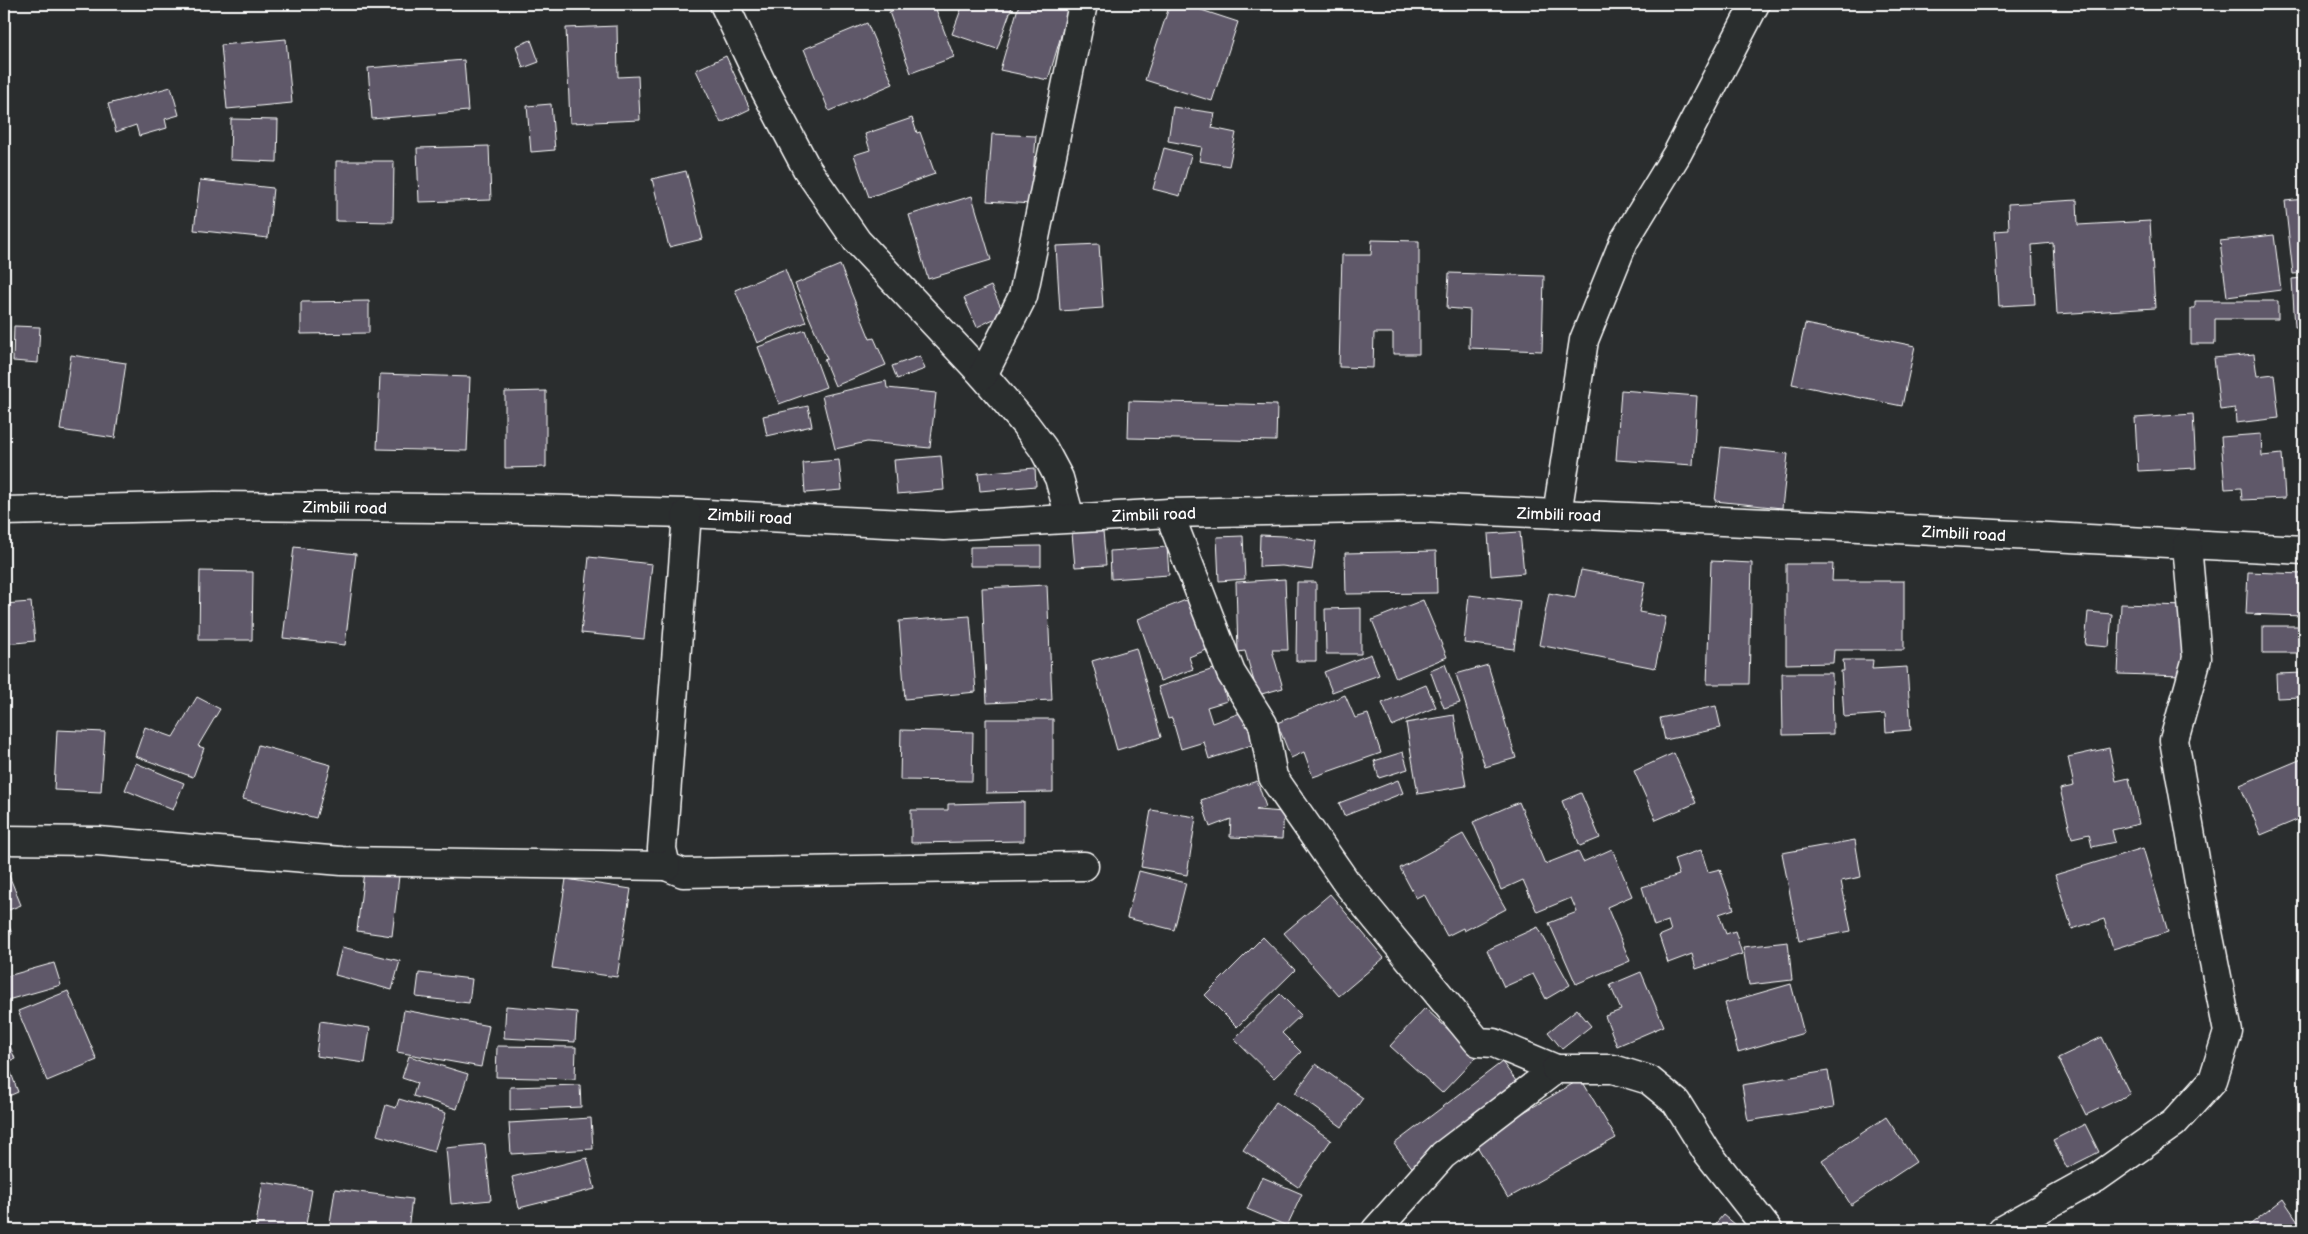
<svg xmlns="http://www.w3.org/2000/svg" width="2308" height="1234" viewBox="0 0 2308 1234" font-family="'Balsamiq Sans',sans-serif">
<rect width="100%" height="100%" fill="#2a2d2e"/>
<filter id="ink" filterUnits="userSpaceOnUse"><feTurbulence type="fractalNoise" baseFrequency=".02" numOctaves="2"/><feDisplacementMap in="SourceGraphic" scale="10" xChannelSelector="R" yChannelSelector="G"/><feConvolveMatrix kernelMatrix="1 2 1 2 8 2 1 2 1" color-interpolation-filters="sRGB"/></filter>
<g filter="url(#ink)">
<!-- building -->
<g fill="#5e5869" stroke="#fff">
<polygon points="912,4 934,4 954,57 911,73 889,12"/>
<polygon points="963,4 1013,4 997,49 952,34"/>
<polygon points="1019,4 1070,5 1048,80 1000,70"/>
<polygon points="1170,4 1183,4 1238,22 1212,101 1145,80"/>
<polygon points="867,23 893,84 829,111 804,49"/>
<polygon points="617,26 618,77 638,76 640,120 570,123 566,28"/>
<polygon points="286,39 292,103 227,109 221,45"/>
<polygon points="531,40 539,62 523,68 516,46"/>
<polygon points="726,56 750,109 721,123 696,70"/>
<polygon points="464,60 468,111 372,119 368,68"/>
<polygon points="171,87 179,115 165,119 167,128 139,136 136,125 116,132 108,104"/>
<polygon points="551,104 555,150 531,152 527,106"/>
<polygon points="1173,107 1215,113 1212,128 1236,133 1229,166 1199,161 1202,147 1168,141"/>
<polygon points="912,118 917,133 920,132 935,174 869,197 854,155 870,150 865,134"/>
<polygon points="231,119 278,120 277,162 230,160"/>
<polygon points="992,134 1036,136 1031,204 987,201"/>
<polygon points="489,146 491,200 419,202 417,148"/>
<polygon points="1164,148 1191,155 1180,196 1153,189"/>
<polygon points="336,161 394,161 393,222 336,221"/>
<polygon points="686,171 703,239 669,247 652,179"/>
<polygon points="200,180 273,188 268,238 194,230"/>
<polygon points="972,196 991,260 928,279 909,215"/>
<polygon points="2304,199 2304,273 2293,274 2285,201"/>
<polygon points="2077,200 2078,225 2150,221 2155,308 2057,314 2053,243 2032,245 2035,304 1999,306 1995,231 2009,230 2008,204"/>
<polygon points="2274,235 2281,290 2227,297 2220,241"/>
<polygon points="1372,240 1419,241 1419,354 1393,354 1393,333 1374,333 1373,368 1339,367 1342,255 1371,255"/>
<polygon points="1099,244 1103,308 1060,311 1056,246"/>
<polygon points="840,265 870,339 874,338 886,365 835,386 824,360 827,359 795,284"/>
<polygon points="785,269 806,322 757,343 735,290"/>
<polygon points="1449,273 1544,276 1542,351 1469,348 1470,310 1447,308"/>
<polygon points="2304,278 2304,327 2295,327 2292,279"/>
<polygon points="991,286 1004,314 977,327 964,298"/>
<polygon points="369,301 369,333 301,334 301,302"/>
<polygon points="2195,301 2278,301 2278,319 2215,319 2215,344 2191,344 2191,308 2195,308"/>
<polygon points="1805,324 1915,346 1902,406 1792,384"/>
<polygon points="14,326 40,327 38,363 13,361"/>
<polygon points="805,330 826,387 779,404 758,347"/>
<polygon points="2254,354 2257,376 2274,374 2279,418 2236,423 2235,408 2220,410 2214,358"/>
<polygon points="71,355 126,363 115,438 60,430"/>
<polygon points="920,356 925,369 897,379 892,366"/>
<polygon points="380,374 470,377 467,451 377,449"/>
<polygon points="886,381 887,388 936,393 930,448 867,442 835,449 822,396"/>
<polygon points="1621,390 1697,396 1693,465 1616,460"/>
<polygon points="546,391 546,467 505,468 505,392"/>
<polygon points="1129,401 1277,405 1276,441 1128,438"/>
<polygon points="808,406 812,426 767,436 763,416"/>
<polygon points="2193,414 2196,468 2138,471 2135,418"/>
<polygon points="2261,434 2262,456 2282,454 2285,498 2242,500 2241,488 2225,489 2221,437"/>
<polygon points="1721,447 1788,454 1782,508 1715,501"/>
<polygon points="941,456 944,490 897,494 894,460"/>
<polygon points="839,460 842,490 805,493 803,463"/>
<polygon points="1035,468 1036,486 980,491 978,473"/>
<polygon points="1103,531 1106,565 1075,567 1072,533"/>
<polygon points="1520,532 1524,573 1491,576 1488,534"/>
<polygon points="1260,535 1283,536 1316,541 1312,570 1282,566 1259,567"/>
<polygon points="1243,536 1245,579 1219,581 1217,537"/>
<polygon points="1041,546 1041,566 970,566 970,547"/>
<polygon points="294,547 356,554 345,645 283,638"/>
<polygon points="1167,547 1169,575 1111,579 1110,551"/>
<polygon points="1436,551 1437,593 1346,594 1345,553"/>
<polygon points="589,557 652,564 644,639 581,633"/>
<polygon points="1711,561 1752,563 1749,684 1707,684"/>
<polygon points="1786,564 1833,564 1832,581 1904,581 1904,650 1834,650 1833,663 1786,664"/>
<polygon points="1581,570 1645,582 1639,612 1666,617 1655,668 1539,645 1549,593 1575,598"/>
<polygon points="200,571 253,572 252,640 199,640"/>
<polygon points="2248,572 2304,574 2304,616 2246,614"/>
<polygon points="1285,579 1288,650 1272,650 1283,688 1258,695 1245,651 1238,652 1236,582"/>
<polygon points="1297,582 1316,582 1316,661 1296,661"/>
<polygon points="1047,585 1052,700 987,703 982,588"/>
<polygon points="1469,595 1520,601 1514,649 1464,643"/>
<polygon points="1191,598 1209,649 1189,657 1193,669 1160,681 1138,619"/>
<polygon points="1423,600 1447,657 1396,678 1372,620"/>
<polygon points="31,602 35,641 6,644 4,604"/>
<polygon points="2121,604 2187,606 2184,676 2118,674"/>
<polygon points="1361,608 1361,654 1326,654 1325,609"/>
<polygon points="2088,612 2112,614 2109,647 2085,645"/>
<polygon points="970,616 976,692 905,699 899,621"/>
<rect x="2263" y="626" width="41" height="27"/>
<polygon points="1136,648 1161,737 1117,750 1092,661"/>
<polygon points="1371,654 1379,675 1332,692 1324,672"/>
<polygon points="1843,660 1873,660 1872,669 1907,667 1911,730 1886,732 1885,714 1844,717 1841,671 1844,671"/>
<polygon points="1445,664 1460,703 1444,708 1430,670"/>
<polygon points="1488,665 1516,758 1485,767 1456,674"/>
<polygon points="1217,668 1227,701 1207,707 1212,723 1246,711 1255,744 1209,759 1204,742 1181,749 1172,718 1168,719 1158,687"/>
<polygon points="1782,673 1832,673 1833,734 1783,735"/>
<polygon points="2304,673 2304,723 2303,723 2301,697 2277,698 2276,674"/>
<polygon points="1426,685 1436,707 1392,726 1382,703"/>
<polygon points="1345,695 1355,718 1368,714 1381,753 1313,777 1304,752 1291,758 1277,723"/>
<polygon points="197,697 220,709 198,746 204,748 193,777 135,756 145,727 173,737"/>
<polygon points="1716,706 1721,728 1665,740 1660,718"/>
<polygon points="1454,715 1466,786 1418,794 1406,723"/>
<polygon points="986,719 1053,719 1053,792 986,793"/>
<polygon points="57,730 105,732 101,792 54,790"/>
<polygon points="901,730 973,732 972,781 900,780"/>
<polygon points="258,745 331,765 316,818 243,799"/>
<polygon points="2109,748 2116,781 2129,778 2139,824 2112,830 2115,842 2092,847 2089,834 2072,838 2060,789 2074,786 2068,757"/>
<polygon points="1403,752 1408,769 1379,778 1374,761"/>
<polygon points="1674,753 1696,803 1656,820 1634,771"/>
<polygon points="2304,758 2304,817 2261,835 2240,785"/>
<polygon points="136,763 184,783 173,810 125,790"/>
<polygon points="1398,780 1403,793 1344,816 1339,803"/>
<polygon points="1257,781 1266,807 1256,810 1284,812 1282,839 1230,837 1231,819 1210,827 1201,800"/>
<polygon points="1581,793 1600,838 1580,846 1562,801"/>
<polygon points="1024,802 1024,841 911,843 911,810 948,810 948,804"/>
<polygon points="1519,802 1545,864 1578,851 1583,862 1612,849 1632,896 1607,907 1630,961 1576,984 1549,923 1577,912 1571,898 1537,912 1523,880 1501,890 1473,822"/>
<polygon points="1151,810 1196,817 1187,875 1141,867"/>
<polygon points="1463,834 1506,909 1464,931 1463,928 1447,936 1424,894 1416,898 1400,868"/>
<polygon points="1855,840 1861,877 1841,881 1851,931 1799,941 1782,853"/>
<polygon points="2143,848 2168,932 2113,949 2104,919 2072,929 2055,875"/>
<polygon points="1701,850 1708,872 1720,869 1734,909 1719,914 1726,934 1735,931 1742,954 1696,969 1692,954 1668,963 1659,936 1671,931 1668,921 1654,926 1642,887 1679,875 1674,859"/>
<polygon points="6,868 21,905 4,912 4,869"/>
<polygon points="364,871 399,876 392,936 357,931"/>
<polygon points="1139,871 1186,883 1174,930 1127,918"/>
<polygon points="566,879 631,889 617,977 552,968"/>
<polygon points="1330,894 1384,958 1339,996 1284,933"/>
<polygon points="4,914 12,934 4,938"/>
<polygon points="1538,927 1570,985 1546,999 1533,974 1504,987 1487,950"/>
<polygon points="1263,937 1295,970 1237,1027 1205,995"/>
<polygon points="1788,942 1792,980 1749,985 1743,947"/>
<polygon points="342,947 400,961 392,990 335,975"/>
<polygon points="54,963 61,985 4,1001 4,977"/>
<polygon points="1641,972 1664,1026 1617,1046 1605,1016 1621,1010 1610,985"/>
<polygon points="419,973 472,979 469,1003 416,997"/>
<polygon points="1791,984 1804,1033 1738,1052 1725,1003"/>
<polygon points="68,991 97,1060 47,1081 18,1011"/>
<polygon points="1280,994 1301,1015 1282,1033 1301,1052 1274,1078 1234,1039"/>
<polygon points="506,1006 577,1012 575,1042 504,1038"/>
<polygon points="1425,1008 1477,1056 1442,1093 1390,1046"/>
<polygon points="1577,1009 1591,1026 1562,1049 1548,1032"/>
<polygon points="404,1010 489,1026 481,1067 397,1052"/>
<polygon points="320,1021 370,1028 365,1063 316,1056"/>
<polygon points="4,1031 15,1059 7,1062 18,1092 4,1098"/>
<polygon points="2102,1037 2130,1094 2086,1115 2058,1058"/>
<polygon points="497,1046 576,1047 575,1079 496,1077"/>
<polygon points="409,1056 468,1074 457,1109 413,1096 417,1083 402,1078"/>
<polygon points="1502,1062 1522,1089 1414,1170 1394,1144"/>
<polygon points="1316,1064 1363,1098 1342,1127 1295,1093"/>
<polygon points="1828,1071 1834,1107 1748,1121 1742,1085"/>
<polygon points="1581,1079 1616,1138 1508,1198 1474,1141"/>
<polygon points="580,1085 581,1107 510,1110 510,1087"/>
<polygon points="399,1099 446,1113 434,1152 377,1135 386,1105 396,1108"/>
<polygon points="1276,1102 1331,1140 1298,1187 1243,1150"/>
<polygon points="1886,1117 1916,1162 1851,1205 1822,1160"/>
<polygon points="591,1118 593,1149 511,1154 509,1123"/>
<polygon points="2085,1124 2099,1152 2067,1168 2053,1140"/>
<polygon points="485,1144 491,1200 451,1204 446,1148"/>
<polygon points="587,1158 595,1189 519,1208 512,1177"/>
<polygon points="1262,1177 1302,1194 1287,1226 1247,1209"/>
<polygon points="263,1182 312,1190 305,1230 255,1230"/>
<polygon points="335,1189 412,1199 408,1230 329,1230"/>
<polygon points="2283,1199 2304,1230 2249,1230 2247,1227"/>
<polygon points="1723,1215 1741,1230 1710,1230"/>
</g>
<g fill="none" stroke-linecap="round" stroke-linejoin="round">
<defs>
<g id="street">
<polyline points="724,4 763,86 807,169 857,241 983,375 1025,424 1043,448 1059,478 1070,518"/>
<polyline points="983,375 1023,296 1083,4"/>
<polyline points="4,511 215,506 533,509 687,513 944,526 1169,513 1418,508 1839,526 2304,550"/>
<polyline points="687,513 662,849 666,866 683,873 1084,866"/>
<polyline points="1169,513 1231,673 1263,724 1273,777 1346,882 1478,1042 1494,1043 1556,1069 1443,1155 1376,1230"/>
<polyline points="1557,514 1584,340 1624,241 1677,154 1755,4"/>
<polyline points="4,840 98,841 342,861 666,866"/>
<polyline points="1556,1069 1613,1069 1649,1080 1676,1102 1707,1152 1768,1230"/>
<polyline points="2002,1230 2096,1178 2174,1123 2213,1080 2228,1032 2207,927 2174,740 2197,658 2187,545"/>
</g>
</defs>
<!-- street casing -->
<use href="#street" stroke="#fff" stroke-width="31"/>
<!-- street -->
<use href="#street" stroke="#2a2d2e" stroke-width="28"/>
</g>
</g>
<g text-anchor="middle" stroke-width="4.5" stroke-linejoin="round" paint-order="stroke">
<!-- street labels -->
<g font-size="16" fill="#fff" stroke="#2a2d2e">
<text transform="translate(345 507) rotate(1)" y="6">Zimbili road</text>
<text transform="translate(1154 514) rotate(-2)" y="6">Zimbili road</text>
<text transform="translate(1559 514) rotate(2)" y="6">Zimbili road</text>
<text transform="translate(750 516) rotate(3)" y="6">Zimbili road</text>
<text transform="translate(1964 533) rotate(3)" y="6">Zimbili road</text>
</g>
</g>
<!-- margin -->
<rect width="2308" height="1234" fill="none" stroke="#2a2d2e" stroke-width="20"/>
<rect x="10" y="10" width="2288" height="1214" fill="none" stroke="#fff" stroke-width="2" filter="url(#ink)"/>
</svg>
